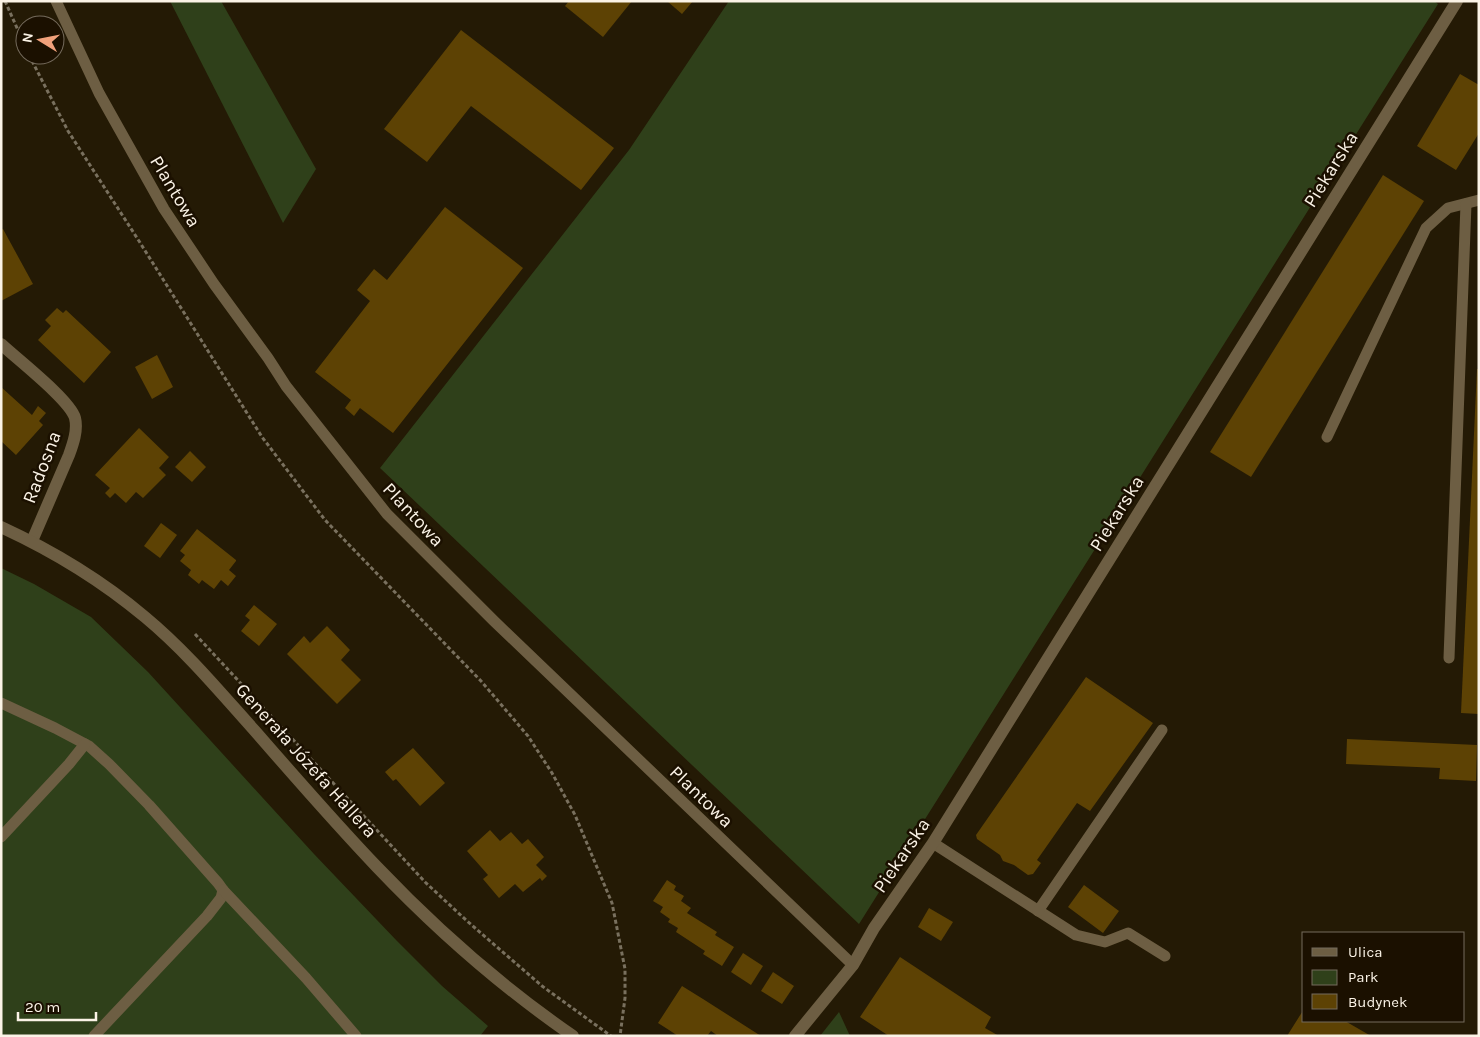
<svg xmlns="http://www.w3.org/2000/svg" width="1480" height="1037" viewBox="0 0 1480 1037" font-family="Karla,sans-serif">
<rect width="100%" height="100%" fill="#241a05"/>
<!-- green -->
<g fill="#2f401a">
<polygon points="170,1 221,1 316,169 283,223"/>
<polygon points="729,1 1434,1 1438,4 859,924 380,468 629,150"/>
<polygon points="1,568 34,584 91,617 148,672 314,854 397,941 442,986 488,1026 480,1036 1,1036"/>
<polygon points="839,1012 850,1036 820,1036"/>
</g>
<!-- building -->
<g fill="#5d4204">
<polygon points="569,1 632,1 603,37 565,6"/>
<polygon points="667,1 693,1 682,14"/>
<polygon points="461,30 614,148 581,190 471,106 427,162 384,129"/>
<polygon points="1460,74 1479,85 1479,133 1456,170 1417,146"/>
<polygon points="1383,175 1424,201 1251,477 1210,452"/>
<polygon points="445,207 523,268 393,433 360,408 354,416 345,408 351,400 315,372 370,301 357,290 374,269 387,280"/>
<polygon points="3,229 33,284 1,301 1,230"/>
<polygon points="57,308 63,313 66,310 111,352 84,383 38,340 51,326 45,320"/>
<polygon points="157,355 173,387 152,399 135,367"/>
<polygon points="1477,369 1479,369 1479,714 1461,713"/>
<polygon points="1,387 32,415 38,406 46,413 39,421 43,425 16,455 1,441"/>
<polygon points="139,428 169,457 159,468 166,475 143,498 136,492 126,503 115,493 110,498 105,493 110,488 95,475"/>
<polygon points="190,451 206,467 192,482 175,467"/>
<polygon points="161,523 177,535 160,558 144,546"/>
<polygon points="197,529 236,560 236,561 229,570 236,576 228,586 221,580 214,589 202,580 199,584 188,575 191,570 180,561 185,555 180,551"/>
<polygon points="254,605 277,624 259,646 241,631 250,620 245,616"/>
<polygon points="327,626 350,650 341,660 361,680 337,704 287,654 304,636 310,643"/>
<polygon points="1086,677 1153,723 1090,811 1077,803 1037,860 1041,863 1033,874 1028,875 1014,865 1003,861 1000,855 977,839 976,835"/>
<polygon points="1347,739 1477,745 1476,781 1439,779 1440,768 1346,764"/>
<polygon points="413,748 445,783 420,806 396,779 393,781 385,772"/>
<polygon points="490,830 500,841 511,832 522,844 528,839 544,857 536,865 547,876 542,881 540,878 523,892 515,884 499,898 483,879 488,875 467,851"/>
<polygon points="667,880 676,886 674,890 684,896 681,901 691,908 687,913 717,932 715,935 734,947 722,966 703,954 705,951 676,932 678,928 668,922 670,919 660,912 663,907 653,901"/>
<polygon points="1084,885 1119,911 1103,933 1068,907"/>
<polygon points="929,908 953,922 941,941 918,927"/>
<polygon points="743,953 763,966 751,985 731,972"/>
<polygon points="900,957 991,1017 985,1028 999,1036 889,1036 860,1017"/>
<polygon points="773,972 794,986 782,1004 761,991"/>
<polygon points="682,986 703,999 761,1036 718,1036 711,1031 707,1036 678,1036 669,1030 658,1023"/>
<polygon points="1304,1009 1304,1021 1345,1021 1371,1036 1287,1036"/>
</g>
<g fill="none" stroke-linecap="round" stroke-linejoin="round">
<!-- path -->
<g stroke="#79705e" stroke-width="3" stroke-dasharray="4 2.5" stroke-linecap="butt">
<polyline points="5,1 25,46"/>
<polyline points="29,55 68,131 139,241 262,437 325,520 481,681 528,736 552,773 575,815 612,903 625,969 625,998 620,1036"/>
<polyline points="195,634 425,882 467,921 542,986 611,1036"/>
</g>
<!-- service -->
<g stroke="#6d5e43" stroke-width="11">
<polyline points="56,1 99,93 164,209 214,284 268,358 286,386 387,514 494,621 853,965"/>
<polyline points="1327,437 1426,228 1448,208 1479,200"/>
<polyline points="1449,658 1466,204"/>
<polyline points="1,703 55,728 89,746 109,764 149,805 218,883 223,890 221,898 207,916 94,1036"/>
<polyline points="1,837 69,764 85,744"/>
<polyline points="933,843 1076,935 1105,942 1128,933 1165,956"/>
<polyline points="223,890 306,978 356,1036"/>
<polyline points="1038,911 1162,730"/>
</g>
<!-- minor -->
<g stroke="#6d5e43" stroke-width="12">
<path d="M1,344C17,359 70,400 75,418C78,430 73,444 69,455L32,541"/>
<polyline points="795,1036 853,965 874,928 933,843 1457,1"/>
</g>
<!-- tertiary -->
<path stroke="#6d5e43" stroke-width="12" d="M1,527C53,551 101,580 145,617C186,651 220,692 255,731C295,777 335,823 377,867C436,929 502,987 573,1036"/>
</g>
<g text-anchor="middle" stroke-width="5" stroke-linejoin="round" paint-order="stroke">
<!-- street labels -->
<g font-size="19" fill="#fbf3e6" stroke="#1b1000">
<text transform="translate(1330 169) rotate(-58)" y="7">Piekarska</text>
<text transform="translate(176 191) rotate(59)" y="7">Plantowa</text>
<text transform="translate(41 467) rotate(-69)" y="7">Radosna</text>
<text transform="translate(1116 513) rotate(-58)" y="7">Piekarska</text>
<text transform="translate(414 514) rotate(47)" y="7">Plantowa</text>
<text transform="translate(307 760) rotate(48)" y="7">Generała Józefa Hallera</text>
<text transform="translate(702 796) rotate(44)" y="7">Plantowa</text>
<text transform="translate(901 855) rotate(-56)" y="7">Piekarska</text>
</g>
</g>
<!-- border -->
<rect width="1480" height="1037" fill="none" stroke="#fbf3e6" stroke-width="5"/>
<!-- legend -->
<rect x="1302" y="932" width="162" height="90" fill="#1b1000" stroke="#756b5c"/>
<rect x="1312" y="948" width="25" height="8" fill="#6d5e43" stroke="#756b5c"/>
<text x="1348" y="957" font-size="15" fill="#fbf3e6">Ulica</text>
<rect x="1312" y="970" width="25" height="15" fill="#2f401a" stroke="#756b5c"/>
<text x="1348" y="982" font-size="15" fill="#fbf3e6">Park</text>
<rect x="1312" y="994" width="25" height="15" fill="#5d4204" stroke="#756b5c"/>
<text x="1348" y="1007" font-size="15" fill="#fbf3e6">Budynek</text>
<!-- north arrow -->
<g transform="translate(40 40) rotate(280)"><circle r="24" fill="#1b1000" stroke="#756b5c"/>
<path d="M0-4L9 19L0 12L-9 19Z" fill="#f1a17b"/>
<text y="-8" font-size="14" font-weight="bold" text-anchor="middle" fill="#fbf3e6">N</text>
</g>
<!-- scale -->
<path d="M18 1012v8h78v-8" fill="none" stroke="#fbf3e6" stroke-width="2.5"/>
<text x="25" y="1012" font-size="15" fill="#fbf3e6" stroke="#1b1000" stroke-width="4" paint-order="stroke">20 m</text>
</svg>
